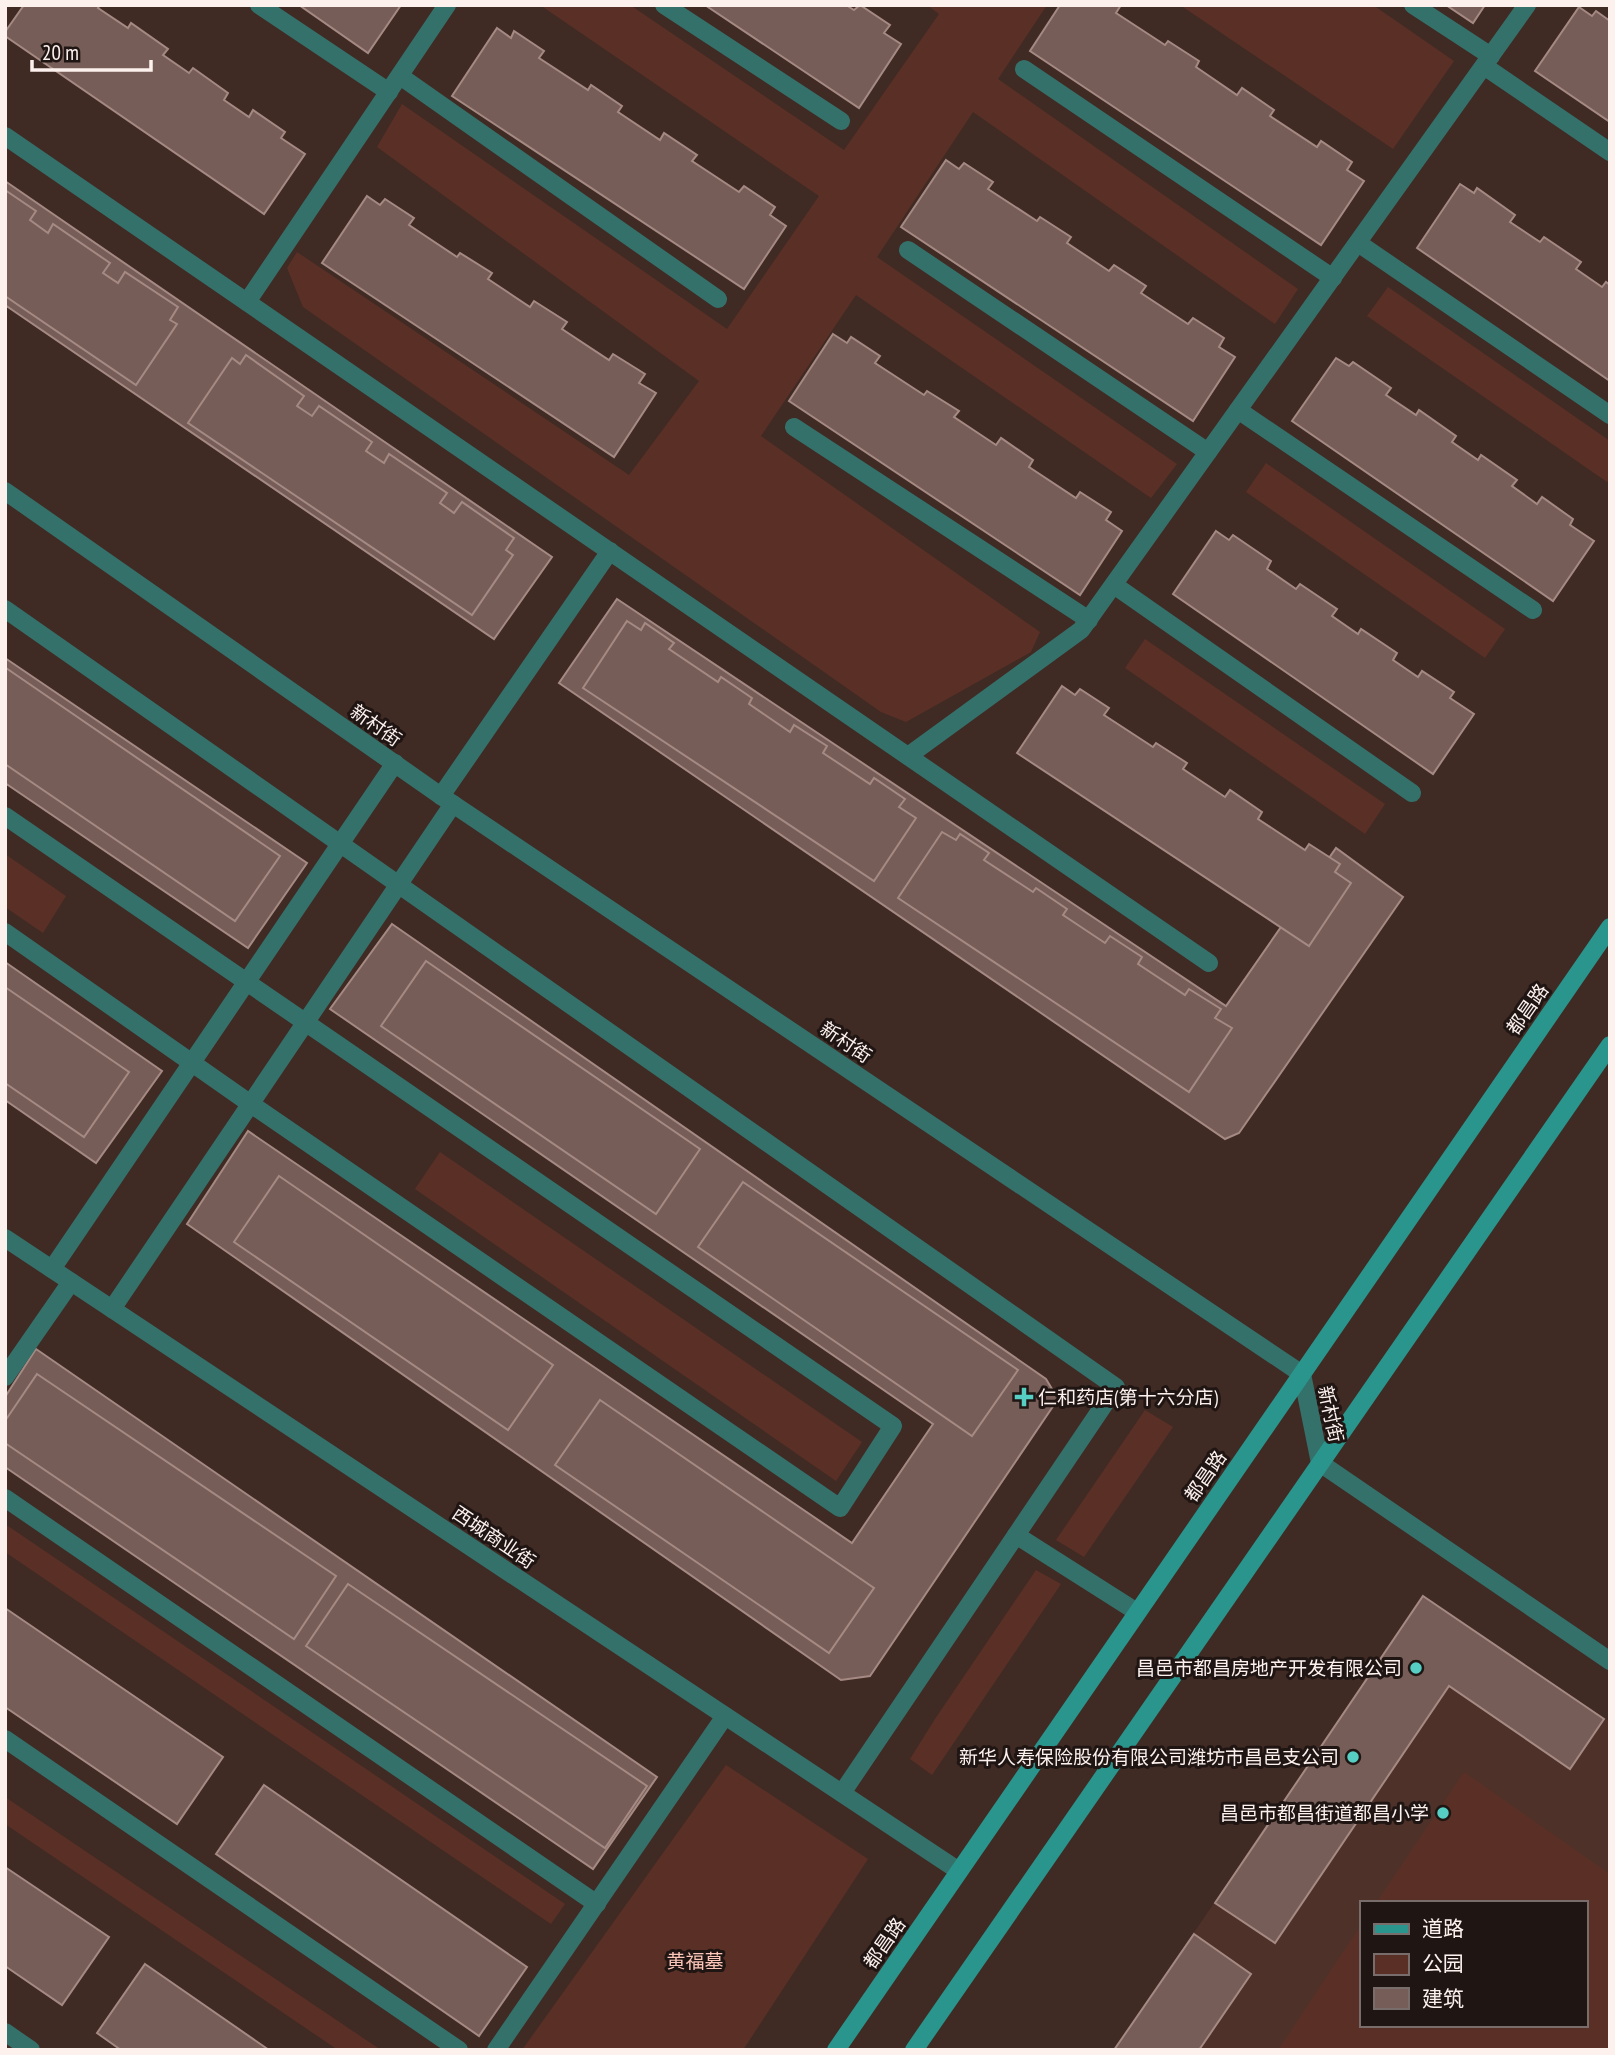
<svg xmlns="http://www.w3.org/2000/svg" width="1615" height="2055" viewBox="0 0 1615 2055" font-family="'PT Sans Narrow','Noto Sans SC',sans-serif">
<rect width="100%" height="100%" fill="#402a24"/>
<!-- built -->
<path fill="#4e3129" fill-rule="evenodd" d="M1423,1596L1610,1722V2050H1114ZM1361,1903H1585V2025H1361Z"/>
<!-- green -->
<g fill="#5a3026">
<polygon points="540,5 630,5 844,150 939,14 927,5 1047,5 998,79 1298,289 1275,324 973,112 877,257 1177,464 1151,498 856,295 761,436 1040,632 1031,652 906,722 881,712 303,307 287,268 297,252 629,475 699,381 377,147 402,104 727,329 819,196"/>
<polygon points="1180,5 1373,5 1454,61 1393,149"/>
<polygon points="1388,287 1610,441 1610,478 1607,482 1367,316"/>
<polygon points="1266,463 1505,629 1485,658 1246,492"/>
<polygon points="1145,639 1385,804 1365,834 1125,668"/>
<polygon points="5,854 66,896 43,933 5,907"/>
<polygon points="440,1152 862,1442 836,1481 415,1189"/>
<polygon points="1145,1410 1173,1427 1084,1557 1056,1540"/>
<polygon points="5,1524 565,1904 551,1924 5,1552"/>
<polygon points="1036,1570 1061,1584 932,1775 910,1759 935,1719"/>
<polygon points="726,1765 868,1859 743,2050 522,2050"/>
<polygon points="1464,1772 1610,1874 1610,2050 1278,2050 1361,1925 1361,2025 1585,2025 1585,1903 1376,1903"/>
<polygon points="5,1797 381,2050 338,2050 5,1824"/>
</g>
<!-- building -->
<g fill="#765d57" stroke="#a58a83" stroke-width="2">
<polygon points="24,5 100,5 98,8 128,28 131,23 168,49 163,55 189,73 193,68 228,93 224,100 249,117 253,110 285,132 281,138 305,154 264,214 5,36 5,32"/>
<polygon points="299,5 401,5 368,53"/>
<polygon points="705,5 846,5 854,10 860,5 890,25 884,33 901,44 859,108"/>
<polygon points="1060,5 1121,5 1116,13 1165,45 1168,41 1199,61 1196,67 1237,95 1242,88 1274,110 1270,116 1317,147 1321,141 1352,162 1347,170 1364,181 1321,245 1030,51"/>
<polygon points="1446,5 1485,5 1473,23"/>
<polygon points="1579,7 1592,16 1596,11 1610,21 1610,122 1535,71"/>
<polygon points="497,28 511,38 514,31 544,51 539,58 588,90 591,85 622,106 618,112 660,140 664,133 697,155 692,161 739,192 744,186 775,207 770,215 786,226 744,289 452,96"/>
<polygon points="946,160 959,169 964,163 993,182 988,189 1037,221 1040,217 1071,237 1067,243 1109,271 1114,265 1146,286 1141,293 1188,324 1193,318 1224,338 1219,347 1235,357 1193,421 901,227"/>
<polygon points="5,181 552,557 494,639 5,305"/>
<polygon points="1460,184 1474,193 1477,188 1515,215 1510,222 1540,242 1544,237 1581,262 1576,269 1602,287 1606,282 1610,285 1610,381 1417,248"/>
<polygon points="5,190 36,211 30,220 48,233 53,224 110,263 103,273 118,283 125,272 178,307 170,320 177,324 136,385 5,296"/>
<polygon points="367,196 380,205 385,199 414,218 409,225 457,257 460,253 492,273 488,279 530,307 534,301 567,322 562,329 609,360 613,354 645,374 639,383 656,393 614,457 322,263"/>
<polygon points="833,334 847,343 851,337 880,356 875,363 924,395 927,391 959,411 954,417 996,445 1001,438 1033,460 1029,467 1076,498 1080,492 1111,512 1106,520 1122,531 1080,595 789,401"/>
<polygon points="246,355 304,396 297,406 312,416 319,406 372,442 366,451 384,463 389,454 447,493 440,503 454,513 462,502 514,538 506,550 513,555 472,615 188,423 232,358 240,364"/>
<polygon points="1336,358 1349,366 1353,362 1391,388 1386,395 1416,415 1419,410 1456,436 1452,442 1478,460 1481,455 1517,480 1512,486 1537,504 1542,497 1573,519 1570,525 1594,541 1553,601 1292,421"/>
<polygon points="1216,531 1229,540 1233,535 1271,561 1267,569 1296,589 1300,584 1337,609 1332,616 1358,634 1361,629 1397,653 1393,660 1418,677 1422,671 1454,692 1450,698 1474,714 1433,774 1173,594"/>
<polygon points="617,599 1226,1006 1336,848 1403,897 1239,1133 1225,1139 559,683"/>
<polygon points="627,621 641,630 645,623 674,643 669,649 718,682 721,677 752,698 749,704 790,732 794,725 827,746 823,753 870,784 874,778 905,799 899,807 916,818 874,881 583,688"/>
<polygon points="5,658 307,863 248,948 5,783"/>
<polygon points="6,668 280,856 235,921 5,764"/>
<polygon points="1062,686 1075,695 1080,689 1109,708 1104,715 1153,747 1156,743 1187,763 1183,769 1225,797 1230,790 1262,812 1258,819 1305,850 1309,844 1340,864 1335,872 1351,883 1309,946 1017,753"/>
<polygon points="942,832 956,840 960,834 989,853 984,860 1033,892 1036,888 1067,909 1063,915 1105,943 1110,936 1142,957 1138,964 1185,995 1189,989 1221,1009 1215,1018 1232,1028 1189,1092 898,898"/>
<polygon points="392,924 1046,1379 1058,1399 870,1676 841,1680 187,1224 248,1131 852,1543 933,1424 330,1009"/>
<polygon points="426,961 700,1149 656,1214 381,1026"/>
<polygon points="5,962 162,1071 96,1163 5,1100"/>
<polygon points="5,987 129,1072 84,1137 5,1083"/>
<polygon points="279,1176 553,1365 508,1430 234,1242"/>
<polygon points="743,1182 1018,1370 972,1436 698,1247"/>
<polygon points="36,1349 657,1777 593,1869 5,1467 5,1397"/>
<polygon points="37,1374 336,1576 294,1639 5,1443 5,1421"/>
<polygon points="600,1400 874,1588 829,1653 555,1465"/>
<polygon points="348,1584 647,1786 605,1848 306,1646"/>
<polygon points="1423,1596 1604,1719 1570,1769 1449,1686 1275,1943 1215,1903"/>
<polygon points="5,1608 223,1757 177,1824 5,1707"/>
<polygon points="264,1785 527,1967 479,2036 216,1854"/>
<polygon points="5,1867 109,1937 62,2005 5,1966"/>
<polygon points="1194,1934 1251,1974 1199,2050 1114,2050"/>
<polygon points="145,1964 269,2050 121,2050 97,2033"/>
</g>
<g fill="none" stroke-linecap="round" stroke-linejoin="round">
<!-- service -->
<g stroke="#35716b" stroke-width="18">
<polyline points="259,5 389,92"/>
<polyline points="664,5 841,121"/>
<polyline points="1413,5 1491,56"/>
<polyline points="1484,66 1610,152"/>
<polyline points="1024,69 1333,278"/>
<polyline points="400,76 718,299"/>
<polyline points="5,136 1209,963"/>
<polyline points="1358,243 1610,415"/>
<polyline points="908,250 1208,452"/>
<polyline points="247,302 447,5"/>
<polyline points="1238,410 1533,610"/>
<polyline points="794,427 1089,620"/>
<polyline points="1114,585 1412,793"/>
<polyline points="5,609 1116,1387 842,1793"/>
<polyline points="908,756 1081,630 1527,5"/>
<polyline points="441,796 610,551"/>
<polyline points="5,816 893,1426 840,1508 245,1100 5,932"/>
<polyline points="52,1269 395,763"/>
<polyline points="112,1309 453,804"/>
<polyline points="5,1377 71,1282"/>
<polyline points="5,1498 597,1904"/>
<polyline points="1016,1535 1137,1612"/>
<polyline points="5,1739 459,2050"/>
<polyline points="5,2032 31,2050"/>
<polyline points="496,2050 725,1716"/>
</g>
<!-- minor -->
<polyline stroke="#35716b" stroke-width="18" points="5,1238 959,1871"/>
<!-- tertiary -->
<polyline stroke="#35716b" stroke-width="18" points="5,491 441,796 1302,1374 1320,1463 1610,1661"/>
<!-- secondary -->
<g stroke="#29958c" stroke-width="18">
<polyline points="836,2050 1610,927"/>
<polyline points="914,2050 1610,1045"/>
</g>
</g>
<!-- markers -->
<g fill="#56cec3" stroke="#1f1513" stroke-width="2.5">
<path d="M1020.5 1386.5h7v7h7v7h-7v7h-7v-7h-7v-7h7z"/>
<circle cx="1416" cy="1668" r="7"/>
<circle cx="1353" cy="1757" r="7"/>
<circle cx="1443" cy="1813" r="7"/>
</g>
<g text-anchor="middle" stroke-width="6" stroke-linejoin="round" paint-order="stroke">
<!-- street labels -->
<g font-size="19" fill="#fdf1ee" stroke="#1f1513">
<text transform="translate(376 725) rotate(35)" y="7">新村街</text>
<text transform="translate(1527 1009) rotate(-55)" y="7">都昌路</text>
<text transform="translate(846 1042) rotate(34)" y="7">新村街</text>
<text transform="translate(1331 1414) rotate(78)" y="7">新村街</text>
<text transform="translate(1205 1476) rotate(-55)" y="7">都昌路</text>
<text transform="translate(494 1537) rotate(34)" y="7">西城商业街</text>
<text transform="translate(884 1943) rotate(-55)" y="7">都昌路</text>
</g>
<!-- poi labels -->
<g font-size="19" fill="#fdf1ee" stroke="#1f1513" text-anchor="end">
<text x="1038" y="1404" text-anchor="start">仁和药店(第十六分店)</text>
<text x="1402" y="1675">昌邑市都昌房地产开发有限公司</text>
<text x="1339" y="1764">新华人寿保险股份有限公司潍坊市昌邑支公司</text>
<text x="1429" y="1820">昌邑市都昌街道都昌小学</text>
</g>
<!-- park labels -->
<g font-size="19" fill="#fbc5b7" stroke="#1f1513">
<text x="695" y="1968">黄福墓</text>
</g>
</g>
<!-- border -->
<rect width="1615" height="2055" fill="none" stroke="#fdf1ee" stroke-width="14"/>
<!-- legend -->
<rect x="1360" y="1901" width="228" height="126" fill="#1f1513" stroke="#786d6b" stroke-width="2"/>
<rect x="1374" y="1924" width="35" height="10" fill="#29958c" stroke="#786d6b" stroke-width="2"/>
<text x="1422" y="1936" font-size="21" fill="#fdf1ee">道路</text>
<rect x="1374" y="1954" width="35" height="21" fill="#5a3026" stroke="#786d6b" stroke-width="2"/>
<text x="1422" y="1971" font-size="21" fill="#fdf1ee">公园</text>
<rect x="1374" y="1988" width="35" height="21" fill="#765d57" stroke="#786d6b" stroke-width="2"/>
<text x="1422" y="2006" font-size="21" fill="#fdf1ee">建筑</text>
<!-- scale -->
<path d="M32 60v10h119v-10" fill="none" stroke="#fdf1ee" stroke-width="3.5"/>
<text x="42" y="60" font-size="21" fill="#fdf1ee" stroke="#1f1513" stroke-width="5" paint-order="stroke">20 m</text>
</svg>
